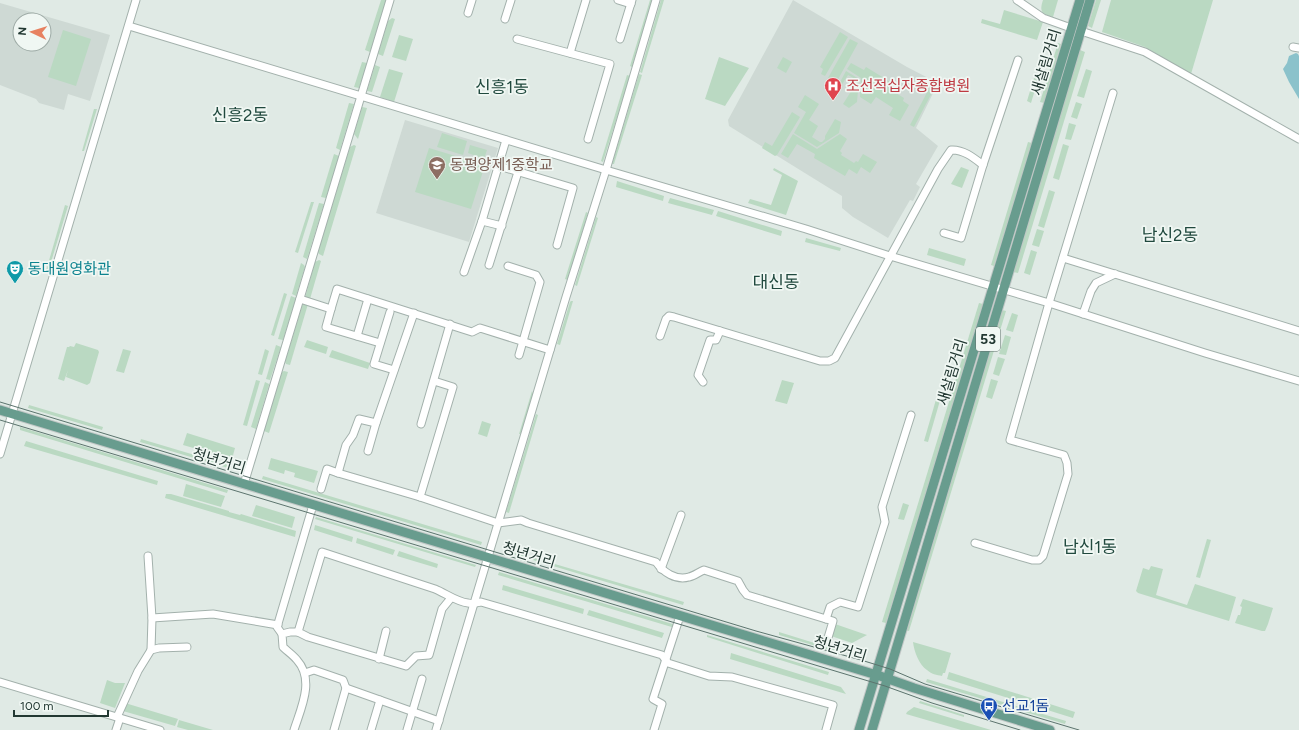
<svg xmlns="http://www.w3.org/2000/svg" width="1299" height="730" viewBox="0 0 1299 730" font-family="Figtree,'Noto Sans KR',sans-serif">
<rect width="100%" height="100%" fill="#e0eae5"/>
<!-- built -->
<g fill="#ced9d4" fill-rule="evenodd">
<polygon points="793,0 907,67 938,83 916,128 938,146 916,184 920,187 913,201 910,200 888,238 853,217 842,208 842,196 729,126 728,120"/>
<path d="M0,3L110,35L90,101L68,94L64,110L39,103L36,99L0,85ZM20,20H44V44H20Z"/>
<polygon points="405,120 498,148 469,242 376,213"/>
</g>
<!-- green -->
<g fill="#bad9c2">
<polygon points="381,0 386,0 370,52 365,50"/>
<polygon points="650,0 652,0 632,67 630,66"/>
<polygon points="661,0 664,0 642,73 640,72"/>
<path d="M1043,0H1058L1053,17C1042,14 1039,12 1043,0Z"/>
<polygon points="1096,0 1101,0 1092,28 1088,26"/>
<polygon points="1111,0 1213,0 1191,74 1145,47 1102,32"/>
<polygon points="1004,10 1043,22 1037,40 981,23 982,19 1000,24"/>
<polygon points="392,18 395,19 383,56 378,54 388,21"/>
<polygon points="63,30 91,39 76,86 48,77"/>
<polygon points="840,32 848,37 825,76 821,74 823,69 820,67"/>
<polygon points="399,35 413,39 406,61 392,57"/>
<polygon points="850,39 858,43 836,83 828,78"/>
<polygon points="1058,43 1061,44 1044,103 1040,102"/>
<polygon points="1080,50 1085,52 1018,273 1013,272"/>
<polygon points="719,57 749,68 725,106 705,99"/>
<polygon points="783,57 792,62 786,73 777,68"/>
<polygon points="362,62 367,63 359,88 354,87"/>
<polygon points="851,63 864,70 866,67 897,86 894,92 904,98 903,101 909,105 900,121 889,115 893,108 876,97 871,104 860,97 861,78 847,69"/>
<polygon points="375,65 380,67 372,92 367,91"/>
<polygon points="389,69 403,73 394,102 380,97"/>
<polygon points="1086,69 1092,71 1084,98 1077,96"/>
<polygon points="846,71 859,79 857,102 849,108 843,104 857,82 857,80 848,75 841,86 839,84"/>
<polygon points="639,74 642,75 614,164 612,164"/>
<polygon points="627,75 630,76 603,162 601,161"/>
<polygon points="1034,78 1038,80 1031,103 1027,101"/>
<polygon points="933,81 937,83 914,127 910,125"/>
<polygon points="805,95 819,104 809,120 818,126 812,137 820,142 822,142 825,139 825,136 835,119 841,122 839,133 817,147 794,133 806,112 798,107"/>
<polygon points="1076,102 1082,104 1077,119 1071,117"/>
<polygon points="349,103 354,104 340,150 336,148"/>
<polygon points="362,107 367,108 358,139 354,134"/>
<polygon points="94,109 97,109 84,151 82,151"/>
<polygon points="792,112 800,117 777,155 775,156 762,148 765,142 772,146"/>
<polygon points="1069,123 1076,125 1071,140 1065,139"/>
<polygon points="442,133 467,141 463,155 437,147"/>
<polygon points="793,134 817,149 840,134 847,139 840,151 842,153 841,155 854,163 856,161 858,162 863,154 877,162 870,173 861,167 857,174 849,169 845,176 814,158 815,154 797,144 788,158 781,154"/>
<polygon points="1028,142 1032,143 994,266 991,265"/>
<polygon points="1063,144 1069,146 1059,180 1053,178"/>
<polygon points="354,145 356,146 323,256 319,254 318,252 350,147"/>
<polygon points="470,145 487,150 484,159 468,153"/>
<polygon points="429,148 485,165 471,209 415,192"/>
<polygon points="334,154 339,156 326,198 321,197"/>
<polygon points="961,167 969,170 962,188 951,184"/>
<polygon points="774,168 798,181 786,215 748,203 750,199 771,205 782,175 773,170"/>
<polygon points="617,181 664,196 663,201 616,187"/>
<polygon points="1049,190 1055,192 1044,228 1038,226"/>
<polygon points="670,198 714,210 712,215 668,203"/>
<polygon points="311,202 314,202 298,253 295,252"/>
<polygon points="319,203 324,204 307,259 303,257"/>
<polygon points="65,205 68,206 48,272 46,271"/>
<polygon points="718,211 782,231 781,236 716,216"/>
<polygon points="586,212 588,213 568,280 565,279"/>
<polygon points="596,217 598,218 577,286 575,285"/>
<polygon points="1037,229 1044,231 1039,247 1032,245"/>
<polygon points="806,238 841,248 840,251 805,242"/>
<polygon points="929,248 966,259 964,266 927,255"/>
<polygon points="1031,250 1037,252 1030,275 1024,273"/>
<polygon points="319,260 321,261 310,299 305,298 315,262"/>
<polygon points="301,263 304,265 305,267 296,296 292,294"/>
<polygon points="284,293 287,294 274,336 271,335"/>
<polygon points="291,296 296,298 283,340 278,339"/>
<polygon points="571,301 573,301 560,345 557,344 570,302"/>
<polygon points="303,303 308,304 290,365 286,364 285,362"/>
<polygon points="979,303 983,304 886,623 882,622"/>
<polygon points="1002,310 1006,311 909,631 905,630"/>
<polygon points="1012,313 1018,315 1013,332 1006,330"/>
<polygon points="1005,335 1011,337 1006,355 999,354"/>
<polygon points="307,340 328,347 326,354 304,347"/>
<polygon points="76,343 98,350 99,352 90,383 87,385 66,377 68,370 64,381 58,379 67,347 69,347 70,346 74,347"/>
<polygon points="276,345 281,347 270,380 266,379"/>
<polygon points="123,349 131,351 124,373 116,371"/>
<polygon points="265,349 269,351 262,375 258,374"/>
<polygon points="332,350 370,363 368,369 329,357"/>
<polygon points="998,357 1005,359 999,376 993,374"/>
<polygon points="284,371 288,372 269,433 264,431 282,372"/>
<polygon points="991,379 998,381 992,399 986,397"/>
<polygon points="256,380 260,381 247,426 243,425"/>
<polygon points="782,380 794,383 787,404 775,401"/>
<polygon points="265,382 269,384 269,385 256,429 251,427"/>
<polygon points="532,391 533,394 521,433 520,434 519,434"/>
<polygon points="937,396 941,397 928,442 924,441"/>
<polygon points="29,405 103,427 102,430 28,408"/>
<polygon points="536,414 538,415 509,513 506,512"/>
<polygon points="482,421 491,424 487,437 478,434"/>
<polygon points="20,427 228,490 227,493 20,430"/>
<polygon points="187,433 235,448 232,459 183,445"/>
<polygon points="141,439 235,467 235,470 140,442"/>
<polygon points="26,441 158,481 157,485 24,446"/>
<polygon points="271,458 318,471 314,483 294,477 295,473 285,470 284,474 268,469"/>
<polygon points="263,476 482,542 481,545 262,479"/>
<polygon points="186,484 225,496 221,507 183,496"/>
<polygon points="166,494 171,494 229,511 229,512 240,515 241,514 296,531 295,537 165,498"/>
<polygon points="903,503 909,505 904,520 898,519"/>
<polygon points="256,505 295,517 292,528 252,516"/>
<polygon points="316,517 476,565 475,567 315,519"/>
<polygon points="315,525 353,537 352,542 314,530"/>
<polygon points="357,538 395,550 393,555 356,543"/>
<polygon points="1207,539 1211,540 1200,578 1196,577"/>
<polygon points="504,549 684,602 683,605 503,551"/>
<polygon points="399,551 438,564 437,568 397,556"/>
<polygon points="1151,566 1163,569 1156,595 1187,605 1195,584 1236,597 1229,621 1138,593 1136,591 1143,568 1149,570"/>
<polygon points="499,572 676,625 675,628 498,575"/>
<polygon points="503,585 584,609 583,614 502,590"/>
<polygon points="1243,599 1273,608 1268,624 1265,631 1262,631 1235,623 1238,615 1240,615 1242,607 1240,606"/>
<polygon points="589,610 664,633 662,638 587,615"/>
<polygon points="835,624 867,635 852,643 831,636"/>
<polygon points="779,632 837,650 836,652 779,635"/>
<polygon points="707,635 829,672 828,675 707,637"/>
<path d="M913,642L951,653L945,673H943L942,676C937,675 931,674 927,670C919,665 914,651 913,642Z"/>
<polygon points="731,653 841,687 846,694 730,659"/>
<polygon points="949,672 1075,712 1073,718 947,679"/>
<polygon points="927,679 1066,721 1065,724 926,682"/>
<polygon points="107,680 115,683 125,683 115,708 100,703"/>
<polygon points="920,701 964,715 964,717 919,703"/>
<polygon points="125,703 178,719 175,726 123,711"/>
<polygon points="914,707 991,730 961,730 906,714 907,712"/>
<polygon points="179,720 213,730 188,730 177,727"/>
</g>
<!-- water -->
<polygon fill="#8bc2cb" points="1296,53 1298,54 1299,56 1299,99 1289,82 1283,69 1287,63 1289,56"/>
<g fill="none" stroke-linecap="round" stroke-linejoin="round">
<defs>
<g id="minor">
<polyline points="618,0 631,4"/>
<polyline points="1017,0 1043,18 1071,28"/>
<polyline points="468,13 472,0"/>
<polyline points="505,19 511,0"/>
<polyline points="129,26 606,170 806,229 890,256 1049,303 1205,353 1299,381"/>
<polyline points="1081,31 1145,52 1299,139"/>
<polyline points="517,39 610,64 588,139"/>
<polyline points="620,39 632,0"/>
<polyline points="1293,47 1299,48"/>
<polyline points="570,53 586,0"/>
<polyline points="499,166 573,188 557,245"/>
<polyline points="482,221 502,226"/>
<polyline points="944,233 961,238 983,165 1018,60"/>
<polyline points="1063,258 1299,331"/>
<polyline points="489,265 518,172"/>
<polyline points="508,266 536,275 540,282 519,355"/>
<polyline points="464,272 482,221 506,140"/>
<polyline points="300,299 331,309 337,289 472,332 480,328 550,350"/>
<polyline points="331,309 326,327 380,343"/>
<polyline points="390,312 374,364 394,370"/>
<polyline points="1083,314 1091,291 1096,283 1115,274"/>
<polyline points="357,336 368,299"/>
<path d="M660,336L666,319L669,316L674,317L820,361H829L835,358L938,169L951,150C963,149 974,158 983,165"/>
<path d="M434,381L453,387L420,497L498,523L521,520L528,523L656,562C663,572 676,581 689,577C694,576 699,572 704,570L738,581L743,590L747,595L826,619L830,607L840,602L858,607L885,522L882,507L911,415"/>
<polyline points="703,382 698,375 710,340 716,340 720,331"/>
<polyline points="421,424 450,324"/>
<polyline points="368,451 376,423 414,313"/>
<polyline points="0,454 136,0"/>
<polyline points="338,473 420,497"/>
<polyline points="244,484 390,0"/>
<polyline points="321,489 327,469 338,473 346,445 353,435 359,419 376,423"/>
<polyline points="975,543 1032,560 1039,560 1043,556 1068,474 1067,463 1064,455 1010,440 1049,303 1113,93"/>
<polyline points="148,556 152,618 151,650"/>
<polyline points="661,569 681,515"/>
<path d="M451,598L442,609L429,655L416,656L406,666L308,637L298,632L322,552L435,589C445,593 457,602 468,603C472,604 477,603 481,602L662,655L668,663L709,676L732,677L833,705L826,730"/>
<polyline points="152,618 213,614 278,625"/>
<polyline points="826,619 833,621 827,641"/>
<polyline points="282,634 277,627 313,505"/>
<polyline points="379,659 386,631"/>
<polyline points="305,673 314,670 343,680 346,688 334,730"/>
<polyline points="0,682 160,730"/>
<polyline points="346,688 439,721"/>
<polyline points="117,717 138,671 151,650 159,648 187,647"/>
<polyline points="116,730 120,718"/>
<path d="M294,730C301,708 315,680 297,660C293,655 287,651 283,647L282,634L290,632H298"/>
<polyline points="371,730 380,700"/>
<polyline points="407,730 422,679"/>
<polyline points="436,730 566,297 606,170 656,0"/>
<polyline points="654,730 662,704 653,699 680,616"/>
</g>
<g id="major">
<polyline points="0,410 880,676 914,688 1050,730"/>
<polyline points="859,730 1080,0"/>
<polyline points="872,730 1090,0"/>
</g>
</defs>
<!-- minor casing -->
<use href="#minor" stroke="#a3b1ac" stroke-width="9"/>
<!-- major casing -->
<use href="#major" stroke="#c1c7c6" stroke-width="11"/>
<!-- minor -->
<use href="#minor" stroke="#fff" stroke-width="7"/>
<!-- major -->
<use href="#major" stroke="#689c8e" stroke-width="9"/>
<!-- tram -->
<g stroke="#5c746e" stroke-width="1">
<polyline points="0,402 756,631 861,660 890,669 925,684 1079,730"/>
<polyline points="0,420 885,686 932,703 1020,730"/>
</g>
</g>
<!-- icons -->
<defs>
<symbol id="hospital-pin" viewBox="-11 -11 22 30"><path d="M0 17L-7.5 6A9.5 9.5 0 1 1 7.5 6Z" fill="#e0444e" stroke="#f0f7f3"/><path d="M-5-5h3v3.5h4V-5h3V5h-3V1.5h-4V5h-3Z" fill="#fff"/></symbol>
<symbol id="school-pin" viewBox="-11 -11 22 30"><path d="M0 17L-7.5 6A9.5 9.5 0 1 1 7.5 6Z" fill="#8d6e63" stroke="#f0f7f3"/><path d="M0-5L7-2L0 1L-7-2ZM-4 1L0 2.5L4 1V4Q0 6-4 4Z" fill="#fff"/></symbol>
<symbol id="theatre-pin" viewBox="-11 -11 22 30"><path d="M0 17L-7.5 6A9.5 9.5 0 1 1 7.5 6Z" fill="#0f9aa8" stroke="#f0f7f3"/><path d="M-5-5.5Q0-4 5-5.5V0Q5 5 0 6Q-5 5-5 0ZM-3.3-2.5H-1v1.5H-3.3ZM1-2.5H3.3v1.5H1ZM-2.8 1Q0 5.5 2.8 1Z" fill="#fff"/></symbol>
<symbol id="bus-pin" viewBox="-11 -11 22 30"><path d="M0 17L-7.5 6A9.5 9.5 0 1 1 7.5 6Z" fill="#1a4fb4" stroke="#f0f7f3"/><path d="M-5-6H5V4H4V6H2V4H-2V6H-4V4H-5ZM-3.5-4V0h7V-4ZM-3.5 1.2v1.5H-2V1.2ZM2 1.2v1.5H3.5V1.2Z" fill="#fff"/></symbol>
</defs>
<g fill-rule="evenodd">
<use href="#hospital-pin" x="823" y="76" width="20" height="27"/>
<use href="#school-pin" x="427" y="155" width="20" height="27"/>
<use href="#theatre-pin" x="5" y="259" width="20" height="27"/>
<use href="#bus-pin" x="979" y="696" width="20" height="27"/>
</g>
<g text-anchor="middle" stroke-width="3.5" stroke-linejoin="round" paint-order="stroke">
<!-- shield labels -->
<rect fill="#f0f7f3" stroke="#60716c" stroke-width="1" x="976" y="327" width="24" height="24" rx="3"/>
<g font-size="14" font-weight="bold" fill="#223832">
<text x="988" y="344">53</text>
</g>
<!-- street labels -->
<g font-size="15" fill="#223832" stroke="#f0f7f3">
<text transform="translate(1046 62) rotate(-73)" y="5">새살림거리</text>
<text transform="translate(952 372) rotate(-73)" y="5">새살림거리</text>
<text transform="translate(219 461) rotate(17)" y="5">청년거리</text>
<text transform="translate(529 555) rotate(17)" y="5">청년거리</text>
<text transform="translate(840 649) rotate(17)" y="5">청년거리</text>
</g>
<!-- health labels -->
<g font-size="15" fill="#be3a42" stroke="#f0f7f3" text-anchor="start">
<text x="846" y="91">조선적십자종합병원</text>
</g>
<!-- education labels -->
<g font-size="15" fill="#785e54" stroke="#f0f7f3" text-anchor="start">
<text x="450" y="170">동평양제1중학교</text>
</g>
<!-- culture labels -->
<g font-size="15" fill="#0d838f" stroke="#f0f7f3" text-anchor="start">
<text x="28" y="274">동대원영화관</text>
</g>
<!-- transit labels -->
<g font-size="15" fill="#164399" stroke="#f0f7f3" text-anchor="start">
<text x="1002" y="711">선교1돔</text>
</g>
<!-- quarter labels -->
<g font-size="17" fill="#20493e" stroke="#f0f7f3">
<text x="502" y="93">신흥1동</text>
<text x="240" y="121">신흥2동</text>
<text x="1170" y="241">남신2동</text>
<text x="776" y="288">대신동</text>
<text x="1090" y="553">남신1동</text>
</g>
</g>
<!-- north arrow -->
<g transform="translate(32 32) rotate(274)"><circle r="19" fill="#f0f7f3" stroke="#9eaba6"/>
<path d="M0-3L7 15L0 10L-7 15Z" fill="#e78160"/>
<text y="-6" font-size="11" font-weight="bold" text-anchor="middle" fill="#223832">N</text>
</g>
<!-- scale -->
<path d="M14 710v6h94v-6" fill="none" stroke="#223832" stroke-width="2"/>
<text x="20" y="710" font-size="12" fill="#223832" stroke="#f0f7f3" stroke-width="3" paint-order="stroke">100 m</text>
</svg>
